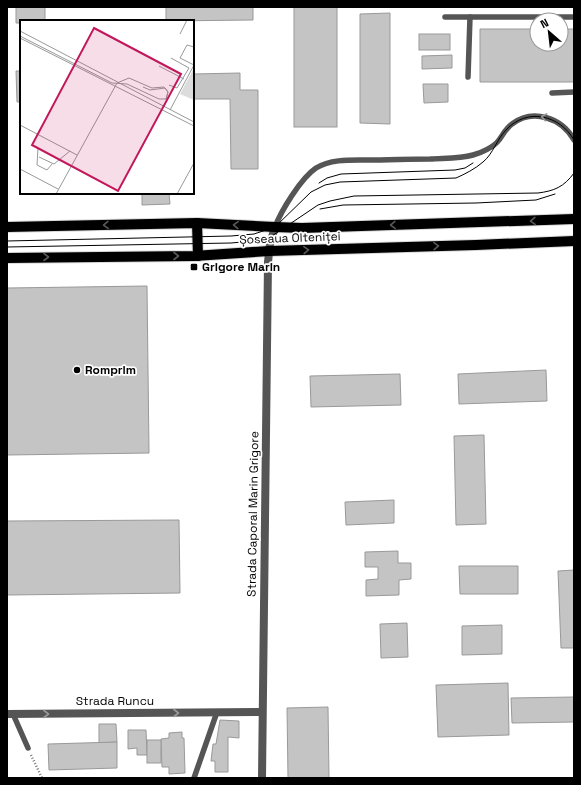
<svg xmlns="http://www.w3.org/2000/svg" width="581" height="785" viewBox="0 0 581 785" font-family="'Space Grotesk',sans-serif">
<rect width="100%" height="100%" fill="#fff"/>
<!-- building -->
<g fill="#c4c4c4" stroke="#999">
<polygon points="16,7 45,7 45,21 21,21 21,23 16,23"/>
<polygon points="166,7 253,7 253,20 166,21"/>
<rect x="294" y="7" width="43" height="120"/>
<polygon points="390,13 390,124 360,123 360,14"/>
<polygon points="480,29 537,29 537,44 561,44 561,29 574,29 574,82 480,82"/>
<rect x="419" y="34" width="31" height="16"/>
<polygon points="452,55 452,68 422,69 422,56"/>
<polygon points="16,71 21,71 21,102 17,102"/>
<polygon points="240,73 240,90 258,90 258,169 231,169 230,99 193,99 193,74"/>
<polygon points="423,84 448,84 448,102 424,103"/>
<polygon points="142,193 169,193 170,204 142,205"/>
<polygon points="147,286 149,453 7,455 7,288"/>
<polygon points="546,370 547,401 459,404 458,374"/>
<polygon points="400,374 401,405 311,407 310,376"/>
<polygon points="484,435 486,524 456,525 454,436"/>
<polygon points="394,500 394,523 346,525 345,502"/>
<polygon points="179,520 180,593 7,595 7,521"/>
<polygon points="398,551 398,563 411,563 411,579 399,580 399,595 366,596 366,580 378,579 378,567 365,567 365,552"/>
<polygon points="459,566 518,566 518,594 460,594"/>
<polygon points="574,570 574,648 561,648 558,571"/>
<polygon points="407,623 408,657 381,658 380,624"/>
<polygon points="502,625 502,654 462,655 462,626"/>
<polygon points="508,683 509,735 438,737 436,685"/>
<polygon points="574,697 574,722 512,723 511,698"/>
<polygon points="328,707 329,778 288,778 287,708"/>
<polygon points="220,720 239,721 239,738 228,737 228,772 215,772 215,761 211,761 213,744 216,744"/>
<polygon points="99,724 116,724 117,742 99,743"/>
<polygon points="128,730 146,730 147,755 137,755 137,748 128,749"/>
<polygon points="182,732 182,738 184,738 185,773 169,774 169,767 162,767 161,739 169,738 169,733"/>
<rect x="147" y="740" width="14" height="23"/>
<polygon points="117,742 117,768 49,770 48,744"/>
</g>
<g fill="none" stroke-linecap="round" stroke-linejoin="round">
<defs>
<g id="primary">
<polyline points="197,223 198,256"/>
<polyline points="7,227 197,223 275,227 302,228 574,219"/>
<polyline points="7,258 194,256 269,251 476,245 574,241"/>
</g>
</defs>
<!-- primary casing -->
<use href="#primary" stroke="#dbdbdb" stroke-width="12"/>
<!-- path -->
<polyline stroke="#777" stroke-width="2.5" stroke-dasharray="1 2" stroke-linecap="butt" points="31,755 42,778"/>
<!-- service -->
<g stroke="#555" stroke-width="5.5">
<polyline points="445,17 574,17"/>
<polyline points="468,77 470,17"/>
<polyline points="552,93 574,92"/>
<path d="M275,227C281,211 301,178 316,168C331,159 350,160 367,160C388,160 409,159 430,159C444,158 459,159 473,155C481,153 494,147 499,140C503,135 506,128 512,124C533,108 562,118 574,140"/>
<polyline points="13,714 28,748"/>
<polyline points="194,778 217,712"/>
</g>
<!-- minor -->
<g stroke="#555" stroke-width="8">
<polyline points="7,714 262,712"/>
<polyline points="262,778 268,262 270,244 275,227"/>
</g>
<!-- primary -->
<use href="#primary" stroke="#000" stroke-width="10"/>
<!-- tram -->
<g stroke="#000" stroke-width="1">
<polyline points="319,183 327,178 341,174 455,170 465,168 473,163"/>
<polyline points="320,209 343,205 476,203 536,200 555,194"/>
<path d="M7,241L231,236L254,234L275,227L311,192L325,185L340,182L456,178C465,174 475,169 483,162C493,154 497,139 506,130C527,107 560,115 574,140"/>
<path d="M7,247L231,243L254,241L272,236L318,205L330,201L354,196L538,193C554,191 564,187 574,173"/>
</g>
</g>
<!-- one-way arrows -->
<defs><path id="oneway-chevron" d="M-2-3.5L2.5 0L-2 3.5" fill="none" stroke-width="1.6" stroke-linecap="round" stroke-linejoin="round"/></defs>
<g stroke="#999">
<use href="#oneway-chevron" transform="translate(544 117) rotate(-169)"/>
<use href="#oneway-chevron" transform="translate(176 713)"/>
<use href="#oneway-chevron" transform="translate(46 714)"/>
</g>
<g stroke="#595959">
<use href="#oneway-chevron" transform="translate(533 221) rotate(178)"/>
<use href="#oneway-chevron" transform="translate(106 225) rotate(179)"/>
<use href="#oneway-chevron" transform="translate(236 225) rotate(-177)"/>
<use href="#oneway-chevron" transform="translate(393 225) rotate(178)"/>
<use href="#oneway-chevron" transform="translate(436 246) rotate(-2)"/>
<use href="#oneway-chevron" transform="translate(306 250) rotate(-2)"/>
<use href="#oneway-chevron" transform="translate(176 256)"/>
<use href="#oneway-chevron" transform="translate(46 257)"/>
</g>
<!-- markers -->
<g fill="#000" stroke="#fff" stroke-width="1.5">
<rect x="190" y="263" width="8" height="8" rx="2"/>
<circle cx="77" cy="370" r="4"/>
</g>
<g text-anchor="middle" stroke-width="3.5" stroke-linejoin="round" paint-order="stroke">
<!-- street labels -->
<g font-size="12" fill="#000" stroke="#fff">
<text transform="translate(290 238) rotate(-2)" y="4">Șoseaua Olteniței</text>
<text transform="translate(253 514) rotate(-89)" y="4">Strada Caporal Marin Grigore</text>
<text x="115" y="705">Strada Runcu</text>
</g>
<!-- poi labels -->
<g font-size="12" font-weight="bold" fill="#000" stroke="#fff" text-anchor="start">
<text x="202" y="271">Grigore Marin</text>
<text x="85" y="374">Romprim</text>
</g>
</g>
<!-- overview -->
<g transform="translate(20 20)">
<rect width="174" height="174" fill="#fff"/>
<path d="M174,48V80L160,74Z" fill="#dcdcdc"/>
<path fill="none" stroke="#999" stroke-width="1" d="M0,11L174,102M160,14L167,0M0,16L92,63L107,64L139,79H146M0,18L174,106M174,45L160,38L167,25L174,27M139,46L164,59M149,65L157,68L169,48L151,38M123,67L130,70L145,68L148,72L146,79M150,90L174,45M0,105L57,135M18,128L17,145L27,150L32,144M19,137L34,144L50,131M0,149L38,169M36,174L97,63L109,58L132,68L144,67L148,72L146,79M157,174L174,143"/>
<path fill="#c2185b" fill-opacity="0.15" stroke="#c2185b" stroke-width="2" d="M74,8L161,54L98,171L12,125Z"/>
<rect width="174" height="174" fill="none" stroke="#000" stroke-width="2"/>
</g>
<!-- border -->
<rect width="581" height="785" fill="none" stroke="#000000" stroke-width="16"/>
<!-- north arrow -->
<g transform="translate(549 32) rotate(332)"><circle r="19" fill="#ffffff" stroke="#999999"/>
<path d="M0-3L7 15L0 10L-7 15Z" fill="#000000"/>
<text y="-6" font-size="11" font-weight="bold" text-anchor="middle" fill="#000000">N</text>
</g>
</svg>
